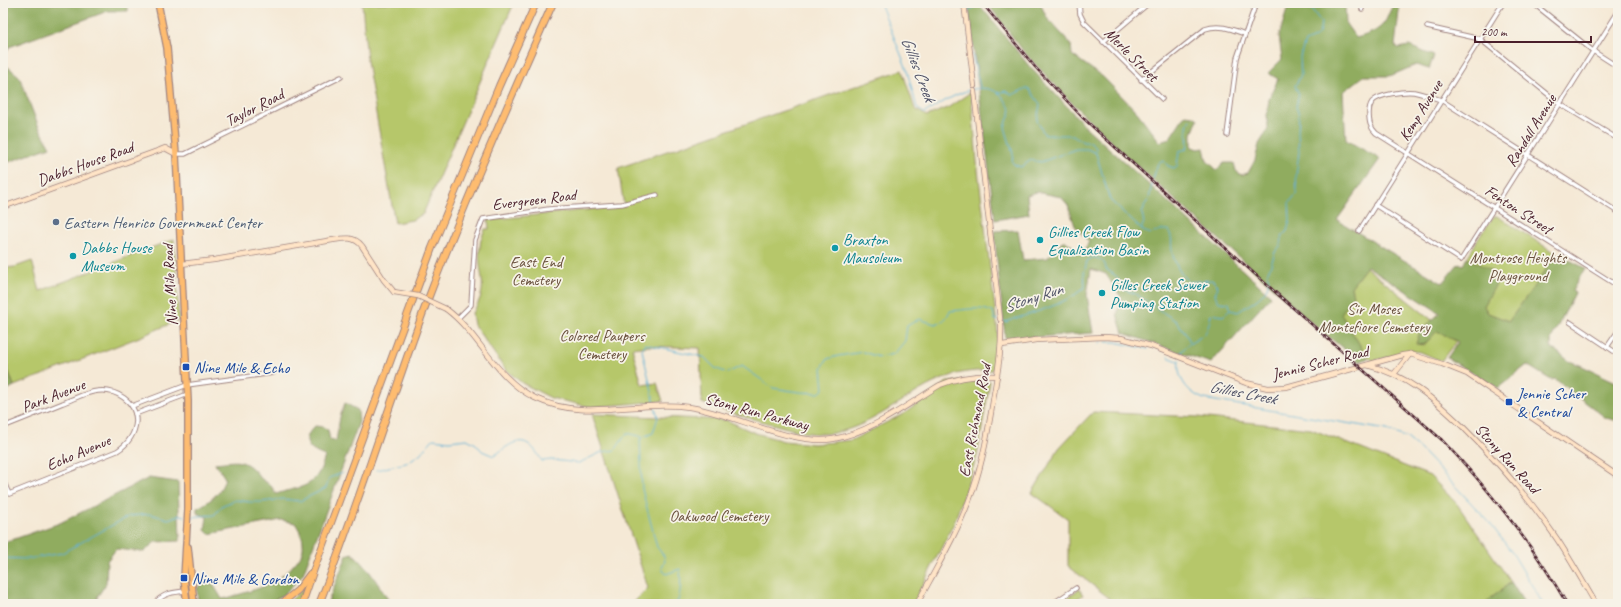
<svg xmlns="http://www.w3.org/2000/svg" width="1621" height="607" viewBox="0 0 1621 607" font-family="Caveat,sans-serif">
<rect width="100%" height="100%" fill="#f7f3e8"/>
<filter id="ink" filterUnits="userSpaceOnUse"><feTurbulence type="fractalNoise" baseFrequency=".025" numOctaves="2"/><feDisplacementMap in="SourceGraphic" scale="8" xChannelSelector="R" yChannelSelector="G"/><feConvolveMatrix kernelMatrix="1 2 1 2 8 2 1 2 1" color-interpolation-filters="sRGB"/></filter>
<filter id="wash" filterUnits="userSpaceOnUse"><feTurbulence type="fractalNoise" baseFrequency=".012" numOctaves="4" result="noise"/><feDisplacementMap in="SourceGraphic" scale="16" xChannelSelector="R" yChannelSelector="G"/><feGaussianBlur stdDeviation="0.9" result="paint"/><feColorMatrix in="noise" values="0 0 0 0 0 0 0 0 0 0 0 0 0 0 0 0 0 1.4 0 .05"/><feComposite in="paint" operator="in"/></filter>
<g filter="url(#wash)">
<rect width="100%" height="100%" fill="#f5e9d6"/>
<!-- green -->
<g fill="#b6c76a" stroke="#80734a">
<polygon points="362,3 514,3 423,214 412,220 395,223 367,61"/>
<path d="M902,70L915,109L927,116L949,107L971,92L977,162L997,325L998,341L993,370C977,371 962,371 948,377C908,391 877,425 834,433C816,436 797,431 780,426C754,420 728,412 702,403L700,348L650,346L632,348L642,385L657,383L663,401L591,407L551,398L522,383L506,370L474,325L472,313C492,285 476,274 480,247C480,240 483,234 485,229H489L488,220L624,206L618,168Z"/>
<polygon points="1494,216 1497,216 1560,256 1511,333 1473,308 1492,279 1465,261 1480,236"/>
<polygon points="174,239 179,320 142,336 14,386 3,356 3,268 15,267 32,261 40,291"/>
<polygon points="1362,264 1457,340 1441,361 1421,352 1412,351 1373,361 1319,318"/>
<polygon points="990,381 977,456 954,523 913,604 632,604 648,588 592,414 726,420 755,433 784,441 814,444 852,440 905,413 947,382"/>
<polygon points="1093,412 1198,417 1311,429 1430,476 1457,504 1511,582 1484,604 1115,604 1109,598 1068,566 1068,519 1032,493 1059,448"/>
<polygon points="304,588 298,604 287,604"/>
<polygon points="1079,589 1083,595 1069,604 1058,604"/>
</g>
<!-- forest -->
<g fill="#90ac5e" stroke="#6d6644">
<polygon points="3,3 125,3 128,11 108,11 9,47 3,58"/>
<polygon points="968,3 978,3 1030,67 1088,129 1271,296 1211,363 1123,333 1117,314 1122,299 1106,274 1091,269 1087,295 1093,333 1007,339 1005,337 994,231 1018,230 1023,260 1047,258 1064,240 1082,253 1089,242 1075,226 1068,205 1061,197 1037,192 1027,195 1029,214 995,220"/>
<path d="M987,3H1040L1047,18L1071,44L1072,55L1103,77L1137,112L1160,142L1169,139L1185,115L1194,116L1198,119L1192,134V147L1198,149L1204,148L1207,161L1217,170L1224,163H1234L1236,171L1241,175L1248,173L1255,160L1259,144L1268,129L1267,115L1269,99L1278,79L1268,73L1282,59L1279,36L1289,3H1345L1346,24L1356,38C1367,35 1380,31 1386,20C1389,14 1390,9 1395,3H1400L1395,46L1399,48L1409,46L1434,56L1429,69L1416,65L1390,76H1364L1343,92L1346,140L1380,159L1337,220L1442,283L1459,263L1463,265L1467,258L1491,270L1496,284L1484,306L1488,313L1509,321L1557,254L1585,268L1572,291L1575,293L1551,339V347L1569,361L1580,365L1618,383V421L1606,418L1555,379L1551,380L1527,365L1498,388L1447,358L1458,342L1437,331L1424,345L1416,344L1420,331L1440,313L1367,266L1351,287L1353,296L1341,314L1368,358L1360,362L1319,329L1123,153L1071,102L1024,52Z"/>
<polygon points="3,63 19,76 38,125 50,147 3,164"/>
<polygon points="5,362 14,386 3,392 3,363"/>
<path d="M345,403L358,410L359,422L303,574L285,594L267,604H198L197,588C202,583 206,582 213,584L222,599L227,598C253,590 277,586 295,563C300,558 304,551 303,544C303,536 299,529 295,523L281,520L209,534L205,530L207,517L197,513V508C210,502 222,492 225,478L215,463C237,461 244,457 259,476C262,481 268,482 271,486C273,488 274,492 276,494C303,485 316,490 325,456C309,451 299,441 315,426L323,427L328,430L330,440L336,441L340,417Z"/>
<polygon points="149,478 178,482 180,541 155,542 144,552 116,549 107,561 106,584 97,597 98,604 3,604 3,543 60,523"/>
<path d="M352,553C369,567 379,586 391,604H327L347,555Z"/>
<polygon points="1511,582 1525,604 1484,604"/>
</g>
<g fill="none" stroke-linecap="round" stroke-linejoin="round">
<!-- stream -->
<g stroke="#5bb1d7" stroke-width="1">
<path d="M880,3L906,67L917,108L924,113C945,102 976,77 1000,94C1004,97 1008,105 1011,110L1005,127L1013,154L1012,162L1015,165L1021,167L1031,160L1041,162L1076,149H1087L1096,153L1110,200L1143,231L1151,234L1160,230H1168C1173,237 1171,243 1172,251C1174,262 1180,275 1189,282L1212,280L1218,286L1215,295L1219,302L1229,303L1230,310L1223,316L1211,314C1210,319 1209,326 1207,330C1201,341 1184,342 1180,355"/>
<polyline points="971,45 968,11 978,5"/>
<polyline points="972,54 980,87"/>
<polyline points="997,93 1006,91 1012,95 1027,88 1029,89 1040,104 1037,121 1045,135 1073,135 1083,142 1091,142 1096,148 1096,152"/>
<path d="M1153,179L1158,163L1163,160L1168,166L1174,168L1177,166L1179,151L1187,149C1190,138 1183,130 1190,119"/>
<polyline points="1142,230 1142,226 1144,223 1142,213 1144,209 1144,206 1149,199 1152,184"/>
<path d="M1230,310L1238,312L1241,310C1255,301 1274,291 1267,274L1271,265L1275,252L1280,246L1283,235L1287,231L1290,220L1289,203L1297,193L1296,176L1299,152L1298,132L1299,114L1296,107L1299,94L1295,86L1301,75L1300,57L1305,42C1318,37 1320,36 1321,22L1310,7V3"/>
<path d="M1002,321L1005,322C1031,313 1064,306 1085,287L1084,273L1087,261L1093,257C1101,259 1105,261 1106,269L1116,276L1125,290L1134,293L1176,321L1185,332L1190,342"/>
<polyline points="1106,342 1115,342 1148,349"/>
<polyline points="1099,343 1101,342"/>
<polyline points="1168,357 1178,361"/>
<path d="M1179,360C1176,378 1188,393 1204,399L1387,430L1407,438L1421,450L1489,522L1513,554L1543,604"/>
<path d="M655,404L642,350L645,344L704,357L715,368L727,373L742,366L773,388L799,392L819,393L824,389L822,368L827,359L838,356L863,352L879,357L894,354L905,341L907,326L919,319L935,324L944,321L950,311C966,310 978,306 993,312L995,320H999"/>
<path d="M643,438L640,439L642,489L657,547L664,556L665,561L662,568L666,574L680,569C681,580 681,591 678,601L673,604"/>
<path d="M376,470L406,463L420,454L433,439L449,441L467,439L476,444L482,451L494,456C516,439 526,433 542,461L552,460L579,463L602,452L615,450L627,433L643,437L653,433L658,417L655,407"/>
<polyline points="190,517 214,515 223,505 236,500 250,502 262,502 282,499 300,501 326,488 329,478 343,473"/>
<polyline points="3,558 27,559 62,553 129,516 150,514 168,519 180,515 185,516"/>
</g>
</g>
</g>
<g filter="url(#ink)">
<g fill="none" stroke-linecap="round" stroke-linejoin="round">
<defs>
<g id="street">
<polyline points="1079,3 1080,14 1084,22 1162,99"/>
<polyline points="1533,3 1593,51 1618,67"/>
<polyline points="1362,9 1363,3"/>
<polyline points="1427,27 1480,39 1560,104 1618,139"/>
<polyline points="1103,42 1149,3"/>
<path d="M1141,80L1205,29C1219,24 1231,29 1245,34"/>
<polyline points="1227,135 1237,58 1256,3"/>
<polyline points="176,154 185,154 341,77"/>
<polyline points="1375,205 1461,260 1618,12"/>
<path d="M1618,212L1441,100C1432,97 1423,94 1414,92C1404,91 1379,94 1372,102C1370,105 1369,109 1369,113C1369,122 1370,127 1376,133L1618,286"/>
<polyline points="1359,231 1503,3"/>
<polyline points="458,318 471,305 475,240 483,219 549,209 622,204 657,195"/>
<polyline points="1570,322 1618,354"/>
<polyline points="1607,347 1618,331"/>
<polyline points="132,406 187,385 273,373"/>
<polyline points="135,414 188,394"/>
<path d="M3,427C23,419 43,411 63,403C74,399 86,392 98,391C116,389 136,401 136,421C135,434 128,444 117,451L9,494L3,480"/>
<path d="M154,604C163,593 174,592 187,591"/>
<polyline points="1052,604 1076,588"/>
</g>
<g id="secondary">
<polyline points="964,3 974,86"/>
<polyline points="974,91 1000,319"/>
<polyline points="3,207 160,150 165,148 176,154"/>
<path d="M181,264L214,260L333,240C345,238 354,236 362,246L384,280L394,292"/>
<path d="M446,309C481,335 494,378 535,398C585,422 636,400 689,407C732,413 792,446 833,439C870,433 908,404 940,385C959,377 977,375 997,376"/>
<polyline points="1002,345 1036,340 1104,337 1121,338 1151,346 1246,383 1268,388 1286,387 1403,355 1410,354 1442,364 1467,374 1618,476"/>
<path d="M1367,365C1407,375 1434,399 1463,427C1497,461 1530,499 1557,539C1571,560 1583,582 1596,604"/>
<polyline points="1394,374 1410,354"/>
<path d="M917,604C937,567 959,530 973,490C983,461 988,431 993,401C997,374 1002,351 1001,323"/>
</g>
<g id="primary">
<polyline points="158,3 167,48 176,154 188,401 188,509 184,578 187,604"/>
<polyline points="188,547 194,604"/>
</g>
<g id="highway">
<polyline points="281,604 298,590 310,574"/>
<polyline points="302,604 314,569 432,248 499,86 536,3"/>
<path d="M319,604C359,504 390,400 428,299C466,199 509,101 553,3"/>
</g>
</defs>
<!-- street casing -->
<use href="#street" stroke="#a08480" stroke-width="5.5"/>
<!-- secondary casing -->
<use href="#secondary" stroke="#a08480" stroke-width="6"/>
<!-- primary casing -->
<use href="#primary" stroke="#a08480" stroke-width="8"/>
<!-- highway casing -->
<use href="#highway" stroke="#a08480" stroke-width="8"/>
<!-- street -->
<use href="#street" stroke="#fff" stroke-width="3.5"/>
<!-- secondary -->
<use href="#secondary" stroke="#ffe4c6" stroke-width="4.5"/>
<!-- primary -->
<use href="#primary" stroke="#febc70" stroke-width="5.5"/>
<!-- highway -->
<use href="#highway" stroke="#febc70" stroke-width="6"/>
<defs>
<path id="rail" d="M982,3L1035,67L1082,117L1230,252L1442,440C1490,490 1532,544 1567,604"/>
</defs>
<!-- rail casing -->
<use href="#rail" stroke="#4a1f2b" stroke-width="2.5"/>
<!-- rail -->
<use href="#rail" stroke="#f7f3e8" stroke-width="1" stroke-dasharray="3" stroke-linecap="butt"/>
<defs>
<polyline id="secondary-bridge" points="394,292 418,296 446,309"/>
</defs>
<!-- secondary-bridge casing -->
<use href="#secondary-bridge" stroke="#a08480" stroke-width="6" stroke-linecap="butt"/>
<!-- secondary-bridge -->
<use href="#secondary-bridge" stroke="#ffe4c6" stroke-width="4.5"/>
</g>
</g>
<!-- markers -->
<circle fill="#5c6f8a" stroke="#f7f3e8" stroke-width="1.5" cx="56" cy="222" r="4"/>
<g fill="#0f9aa8" stroke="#f7f3e8" stroke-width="1.5">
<circle cx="1040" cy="240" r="4"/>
<circle cx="835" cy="248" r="4"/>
<circle cx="73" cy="256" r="4"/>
<circle cx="1102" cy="293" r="4"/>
</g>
<g fill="#1a4fb4" stroke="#f7f3e8" stroke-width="1.5">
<rect x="182" y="363" width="8" height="8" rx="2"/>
<rect x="1505" y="398" width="8" height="8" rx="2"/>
<rect x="180" y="574" width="8" height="8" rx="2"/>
</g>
<g text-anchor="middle" stroke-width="3.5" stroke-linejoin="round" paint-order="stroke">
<!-- street labels -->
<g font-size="16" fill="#4a1f2b" stroke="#f7f3e8">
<text transform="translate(1132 54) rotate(45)" y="6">Merle Street</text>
<text transform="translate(254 107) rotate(-27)" y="6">Taylor Road</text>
<text transform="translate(1420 110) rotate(-58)" y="6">Kemp Avenue</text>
<text transform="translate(1530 130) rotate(-58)" y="6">Randall Avenue</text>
<text transform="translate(85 163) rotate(-20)" y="6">Dabbs House Road</text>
<text transform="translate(534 199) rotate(-7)" y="6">Evergreen Road</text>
<text transform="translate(1519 209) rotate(33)" y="6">Fenton Street</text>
<text transform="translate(169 285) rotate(-93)" y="6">Nine Mile Road</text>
<text transform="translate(1320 362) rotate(-14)" y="6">Jennie Scher Road</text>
<text transform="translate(53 395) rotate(-21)" y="6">Park Avenue</text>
<text transform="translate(757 411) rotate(15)" y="6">Stony Run Parkway</text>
<text transform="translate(974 420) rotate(-79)" y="6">East Richmond Road</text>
<text transform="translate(78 452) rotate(-23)" y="6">Echo Avenue</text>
<text transform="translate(1508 458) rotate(48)" y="6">Stony Run Road</text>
</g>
<!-- service labels -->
<g font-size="16" fill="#4e5e75" stroke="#f7f3e8" text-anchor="start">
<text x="64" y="228">Eastern Henrico Government Center</text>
</g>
<!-- culture labels -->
<g font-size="16" fill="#0d838f" stroke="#f7f3e8" text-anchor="start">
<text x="1048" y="237">Gillies Creek Flow<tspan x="1048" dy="18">Equalization Basin</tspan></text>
<text x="843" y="245">Braxton<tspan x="843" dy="18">Mausoleum</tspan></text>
<text x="81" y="253">Dabbs House<tspan x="81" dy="18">Museum</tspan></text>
<text x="1110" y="290">Gilles Creek Sewer<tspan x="1110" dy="18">Pumping Station</tspan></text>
</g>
<!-- park labels -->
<g font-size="16" fill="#6a513e" stroke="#f7f3e8">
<text x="1518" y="263">Montrose Heights<tspan x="1518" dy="18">Playground</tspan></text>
<text x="536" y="267">East End<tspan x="536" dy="18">Cemetery</tspan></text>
<text x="1374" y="314">Sir Moses<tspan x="1374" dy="18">Montefiore Cemetery</tspan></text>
<text x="602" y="341">Colored Paupers<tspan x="602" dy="18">Cemetery</tspan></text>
<text x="719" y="521">Oakwood Cemetery</text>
</g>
<!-- transit labels -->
<g font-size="16" fill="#164399" stroke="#f7f3e8" text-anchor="start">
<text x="194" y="373">Nine Mile &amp; Echo</text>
<text x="1517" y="399">Jennie Scher<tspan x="1517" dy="18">&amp; Central</tspan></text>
<text x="192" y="584">Nine Mile &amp; Gordon</text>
</g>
<!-- water labels -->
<g font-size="17" font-style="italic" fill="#505267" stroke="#f7f3e8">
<text transform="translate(919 69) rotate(69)" y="6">Gillies Creek</text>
<text transform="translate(1033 297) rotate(-18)" y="6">Stony Run</text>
<text transform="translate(1243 392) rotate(11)" y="6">Gillies Creek</text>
</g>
</g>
<!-- margin -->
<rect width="1621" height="607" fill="none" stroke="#f7f3e8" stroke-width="16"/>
<!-- scale -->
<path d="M1475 36v6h116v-6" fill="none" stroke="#4a1f2b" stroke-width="2"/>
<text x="1481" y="36" font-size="12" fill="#4a1f2b" stroke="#f7f3e8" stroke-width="3" paint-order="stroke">200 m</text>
</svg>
